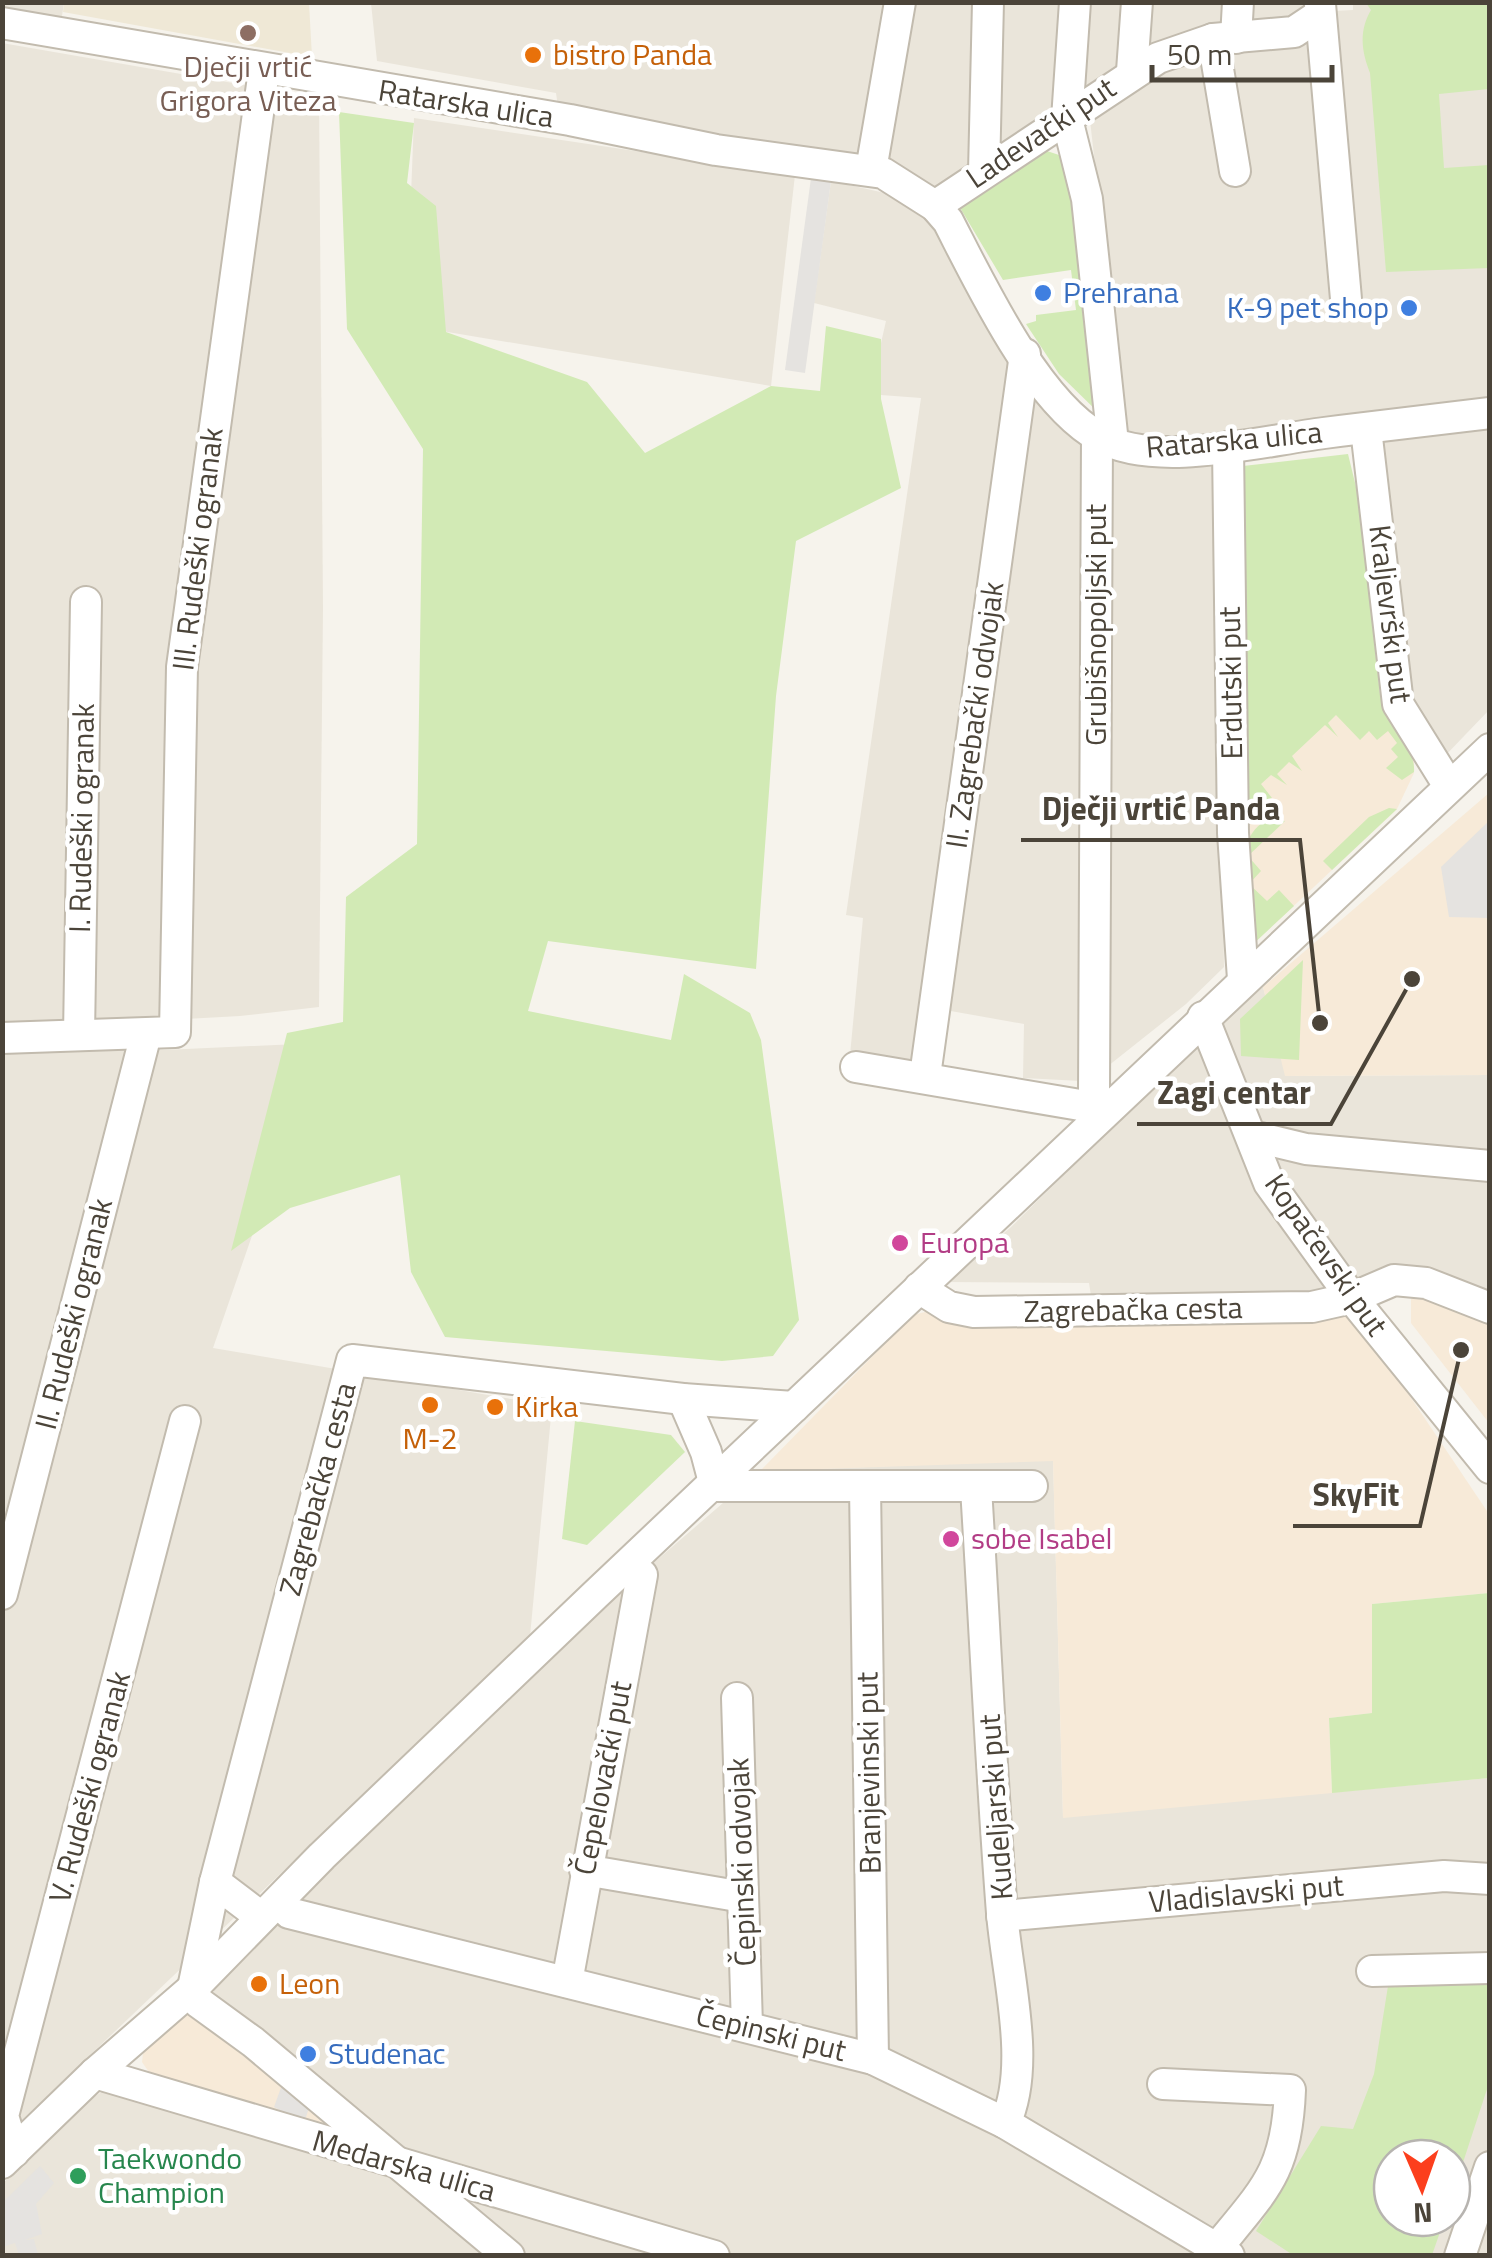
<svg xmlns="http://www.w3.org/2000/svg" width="1492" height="2258" viewBox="0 0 1492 2258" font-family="'Titillium Web',sans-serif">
<rect width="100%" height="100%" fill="#f6f3ec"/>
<!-- residential -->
<g fill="#eae5da" fill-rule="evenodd">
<polygon points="2,3 64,3 61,22 3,12"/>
<polygon points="371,3 1312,3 1311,18 1227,28 934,187 889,159 675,132 558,107 556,93 377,61"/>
<polygon points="1353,3 1489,3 1489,404 1184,439 1125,433 1089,111 1122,84 1334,11 1353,10"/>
<polygon points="2,43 319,98 323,608 319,1007 240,1016 3,1029"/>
<polygon points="414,118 795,175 771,386 406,325"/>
<polygon points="831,181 894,195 932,217 1014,363 918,1065 850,1055 863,918 846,915 921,398 881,395 881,343 886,321 814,303"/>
<polygon points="1033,398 1087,448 1081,1081 1023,1078 1024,1024 945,1010"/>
<polygon points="1489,422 1489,710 1442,759 1415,712 1380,442"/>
<polygon points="1102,460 1224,460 1220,730 1224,967 1186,1004 1108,1066"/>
<polygon points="1263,987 1286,1076 1489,1075 1489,1313 1411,1286 1330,1306 1092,1302 1089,1283 945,1282 1010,1228 1188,1053"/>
<polygon points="319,1043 213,1348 552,1406 530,1636 3,2138 2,1058 7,1045 164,1050"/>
<path d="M1053,1460L1063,1817L1489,1778V2255L3,2256V2183L92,2098L105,2090L135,2093L214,1998V1982L252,1943L635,1579L760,1471ZM1392,2158H1452V2218H1392Z"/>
</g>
<!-- commercial -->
<g fill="#f7ead8">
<polygon points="1333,707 1394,724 1414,759 1414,773 1397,809 1250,947 1242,798"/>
<polygon points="1489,793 1489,1075 1285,1076 1263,987"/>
<polygon points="1411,1286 1489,1313 1489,1423 1411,1323"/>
<polygon points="929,1311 964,1326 1348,1314 1358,1319 1489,1514 1489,1593 1372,1604 1372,1713 1329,1718 1332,1793 1063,1818 1053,1461 760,1471 913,1315"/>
<polygon points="179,2015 203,2015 348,2136 151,2075 142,2062 143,2053"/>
</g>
<!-- education -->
<polygon fill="#efe8d6" points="64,3 309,3 312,57 63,12"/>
<!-- green -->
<g fill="#d2eab5">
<path d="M1366,3H1489V89L1439,94L1444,168L1489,165V268L1386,272L1370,73C1361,50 1359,31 1371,10Z"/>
<polygon points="339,112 414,123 407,183 436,206 446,332 587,382 645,453 771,386 820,391 826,326 881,339 881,399 901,488 796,541 776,696 756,969 548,941 528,1011 671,1040 684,974 750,1013 761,1040 799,1320 773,1356 722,1361 445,1337 411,1272 400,1175 290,1208 231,1251 287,1033 343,1022 346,897 417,844 423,449 347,329"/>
<polygon points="1047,151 1068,158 1103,417 1059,374 1026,324 1036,321 1036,315 1076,310 1071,270 1003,280 959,206"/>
<path d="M1348,454L1358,495L1380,694H1386C1392,717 1416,752 1414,772L1402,780L1386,768L1398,757L1391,749L1397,743L1388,731L1377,740L1369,731L1360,740L1336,715L1328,723L1338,737L1325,725L1292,756L1302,771L1289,762L1277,774L1287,785L1271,775L1261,784L1272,798L1242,808L1243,466Z"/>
<polygon points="1389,808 1397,809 1332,870 1323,861 1369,817"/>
<path d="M1269,819L1285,821L1248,856L1261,871L1249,884L1267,901L1279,890L1294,906L1250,947L1245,942C1244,904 1228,838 1269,819Z"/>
<polygon points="1303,960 1299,1060 1241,1056 1240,1019"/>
<polygon points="575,1421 671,1435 685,1452 587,1545 562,1539"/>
<polygon points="1489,1593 1489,1778 1332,1793 1329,1718 1372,1713 1372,1604"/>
<polygon points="1489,1982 1489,2083 1452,2196 1452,2158 1392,2158 1392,2218 1445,2218 1432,2255 1293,2255 1256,2231 1321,2126 1353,2129 1374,2074 1388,1986"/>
</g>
<!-- parking -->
<g fill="#e5e3e0">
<polygon points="811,178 831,181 805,373 785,370"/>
<polygon points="1489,821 1489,918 1449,917 1441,867"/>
<polygon points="283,2082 310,2105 304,2123 274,2107"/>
<polygon points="40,2166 54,2183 36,2204 42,2234 25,2240 34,2239 38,2255 19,2255 15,2243 3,2247 3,2202"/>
</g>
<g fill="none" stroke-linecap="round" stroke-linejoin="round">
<defs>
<g id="minor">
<polyline points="1075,2 1067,119 1087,199 1113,443"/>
<polyline points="1320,4 1346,299"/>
<path d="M2,23L570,120L716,150L883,173L935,206L948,221C981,285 1036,402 1099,437C1157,469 1260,441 1324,433C1379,426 1434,420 1490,413"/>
<polyline points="1236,38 1238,2"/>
<polyline points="1213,39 1235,171"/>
<polyline points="1132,71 1137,2"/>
<polyline points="871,170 900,2"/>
<polyline points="984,172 988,2"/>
<polyline points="935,206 1158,58 1213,39 1294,32 1318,16"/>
<polyline points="1366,429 1398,704 1449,786"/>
<polyline points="1097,436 1094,1092 1100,1113"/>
<polyline points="1228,447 1233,833 1243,979"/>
<polyline points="1203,1017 1269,1183 1352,1298 1490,1468"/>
<polyline points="79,1035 86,602"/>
<polyline points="2,1038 175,1032 182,667 264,70"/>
<polyline points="856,1067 1080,1105 1100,1113"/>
<polyline points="925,1076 1025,354"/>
<polyline points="1252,1136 1306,1149 1490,1166"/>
<polyline points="919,1288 949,1307 974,1312 1312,1307 1352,1298 1394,1280 1426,1283 1490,1308"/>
<polyline points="683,1399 706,1452 715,1486 1032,1486"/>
<polyline points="865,1486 873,2059"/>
<path d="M976,1488C985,1630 991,1772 1002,1913C1007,1976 1032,2066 1005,2123"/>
<polyline points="2,1594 146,1034"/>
<polyline points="737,1698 747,2026"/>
<polyline points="585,1870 743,1897"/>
<polyline points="215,1882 352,1360 683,1399 794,1407"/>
<polyline points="279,1901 289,1913 873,2059 1005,2123 1229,2256"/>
<polyline points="1002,1916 1444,1876 1490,1879"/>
<polyline points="261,1917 215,1882 193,1988 198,2002 253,2042 509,2256"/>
<polyline points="1372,1971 1490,1968"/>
<polyline points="567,1982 642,1575"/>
<polyline points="95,2073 714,2256"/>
<path d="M1163,2084L1290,2090C1287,2171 1266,2188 1217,2248"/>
<polyline points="14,2152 3,2116 185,1421"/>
<polyline points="2,2163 95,2073 193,1988 322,1856 595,1595 1490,749"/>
<polyline points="1460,2256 1490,2167"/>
</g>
</defs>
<!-- minor casing -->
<use href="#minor" stroke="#c2bbae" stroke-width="34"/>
<!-- minor -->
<use href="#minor" stroke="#fff" stroke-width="30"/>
</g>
<!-- markers -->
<circle fill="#8d6e63" stroke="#fff" stroke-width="4" cx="248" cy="33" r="10"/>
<g fill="#e8710a" stroke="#fff" stroke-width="4">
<circle cx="533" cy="55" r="10"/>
<circle cx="430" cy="1405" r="10"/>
<circle cx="495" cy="1407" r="10"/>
<circle cx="259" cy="1984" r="10"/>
</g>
<g fill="#3f7fe0" stroke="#fff" stroke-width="4">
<circle cx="1043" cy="293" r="10"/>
<circle cx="1409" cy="308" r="10"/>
<circle cx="308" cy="2054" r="10"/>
</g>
<g fill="#d1479c" stroke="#fff" stroke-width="4">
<circle cx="900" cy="1243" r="10"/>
<circle cx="951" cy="1539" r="10"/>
</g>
<circle fill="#2e9e5b" stroke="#fff" stroke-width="4" cx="78" cy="2176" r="10"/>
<g text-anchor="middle" stroke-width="9" stroke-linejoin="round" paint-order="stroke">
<!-- food labels -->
<g font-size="30" fill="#c56008" stroke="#fff" text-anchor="start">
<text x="553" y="65">bistro Panda</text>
<text x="515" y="1417">Kirka</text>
<text x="430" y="1449" text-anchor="middle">M-2</text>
<text x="279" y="1994">Leon</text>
</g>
<!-- education labels -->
<g font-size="30" fill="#785e54" stroke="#fff">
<text x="248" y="77">Dječji vrtić<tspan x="248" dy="34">Grigora Viteza</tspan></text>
</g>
<!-- street labels -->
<g font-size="30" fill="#4b4439" stroke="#fff">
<text transform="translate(466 104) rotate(9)" y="10">Ratarska ulica</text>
<text transform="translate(1041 133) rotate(-34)" y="10">Ladevački put</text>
<text transform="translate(1234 440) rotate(-5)" y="10">Ratarska ulica</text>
<text transform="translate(198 549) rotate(-83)" y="10">III. Rudeški ogranak</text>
<text transform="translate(1390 614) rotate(83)" y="10">Kraljevrški put</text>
<text transform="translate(1096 625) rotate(-90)" y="10">Grubišnopoljski put</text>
<text transform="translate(1231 683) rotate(-91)" y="10">Erdutski put</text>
<text transform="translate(975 715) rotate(-82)" y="10">II. Zagrebački odvojak</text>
<text transform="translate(82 818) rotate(-89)" y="10">I. Rudeški ogranak</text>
<text transform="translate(1326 1255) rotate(55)" y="10">Kopačevski put</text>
<text transform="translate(1133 1310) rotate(-1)" y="10">Zagrebačka cesta</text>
<text transform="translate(74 1314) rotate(-76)" y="10">II. Rudeški ogranak</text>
<text transform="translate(318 1489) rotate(-75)" y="10">Zagrebačka cesta</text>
<text transform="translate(869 1773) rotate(-91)" y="10">Branjevinski put</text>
<text transform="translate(603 1778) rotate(-79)" y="10">Čepelovački put</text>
<text transform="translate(90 1787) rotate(-75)" y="10">V. Rudeški ogranak</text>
<text transform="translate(996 1807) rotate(-94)" y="10">Kudeljarski put</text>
<text transform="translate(742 1862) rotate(-92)" y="10">Čepinski odvojak</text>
<text transform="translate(1246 1894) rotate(-5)" y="10">Vladislavski put</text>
<text transform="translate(771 2033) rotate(14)" y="10">Čepinski put</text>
<text transform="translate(404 2166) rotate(16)" y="10">Medarska ulica</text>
</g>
<!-- shop labels -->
<g font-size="30" fill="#366cbe" stroke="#fff" text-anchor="start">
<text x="1063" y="303">Prehrana</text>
<text x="1389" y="318" text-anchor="end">K-9 pet shop</text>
<text x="328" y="2064">Studenac</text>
</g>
<!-- hotel labels -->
<g font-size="30" fill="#b23c85" stroke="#fff" text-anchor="start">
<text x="920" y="1253">Europa</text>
<text x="971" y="1549">sobe Isabel</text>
</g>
<!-- leisure labels -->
<g font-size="30" fill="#27864d" stroke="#fff" text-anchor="start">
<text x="98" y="2169">Taekwondo<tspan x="98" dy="34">Champion</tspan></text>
</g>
</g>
<!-- callouts -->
<path fill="none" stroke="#4b4439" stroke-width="4" d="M1320 1023L1300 840H1021M1412 979L1331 1124H1137M1461 1350L1420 1526H1293"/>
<g fill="#4b4439" stroke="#fff" stroke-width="4">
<circle cx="1320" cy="1023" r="10"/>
<circle cx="1412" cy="979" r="10"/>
<circle cx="1461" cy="1350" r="10"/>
</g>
<g font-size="32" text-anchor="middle" font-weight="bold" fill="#4b4439" stroke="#fff" stroke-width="9" stroke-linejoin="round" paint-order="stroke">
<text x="1161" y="820">Dječji vrtić Panda</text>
<text x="1234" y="1104">Zagi centar</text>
<text x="1356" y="1506">SkyFit</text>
</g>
<!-- border -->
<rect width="1492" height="2258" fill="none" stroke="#4b4439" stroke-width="10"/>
<!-- north arrow -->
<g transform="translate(1422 2188) rotate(178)"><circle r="48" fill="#ffffff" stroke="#b7b4b0" stroke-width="2.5"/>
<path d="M0-8L18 38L0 25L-18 38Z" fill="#fc3f1d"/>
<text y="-15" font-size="28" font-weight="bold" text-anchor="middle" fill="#4b4439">N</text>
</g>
<!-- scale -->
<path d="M1152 65v15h180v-15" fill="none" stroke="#4b4439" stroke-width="5"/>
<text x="1167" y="65" font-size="30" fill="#4b4439" stroke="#ffffff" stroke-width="8" paint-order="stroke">50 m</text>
</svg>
